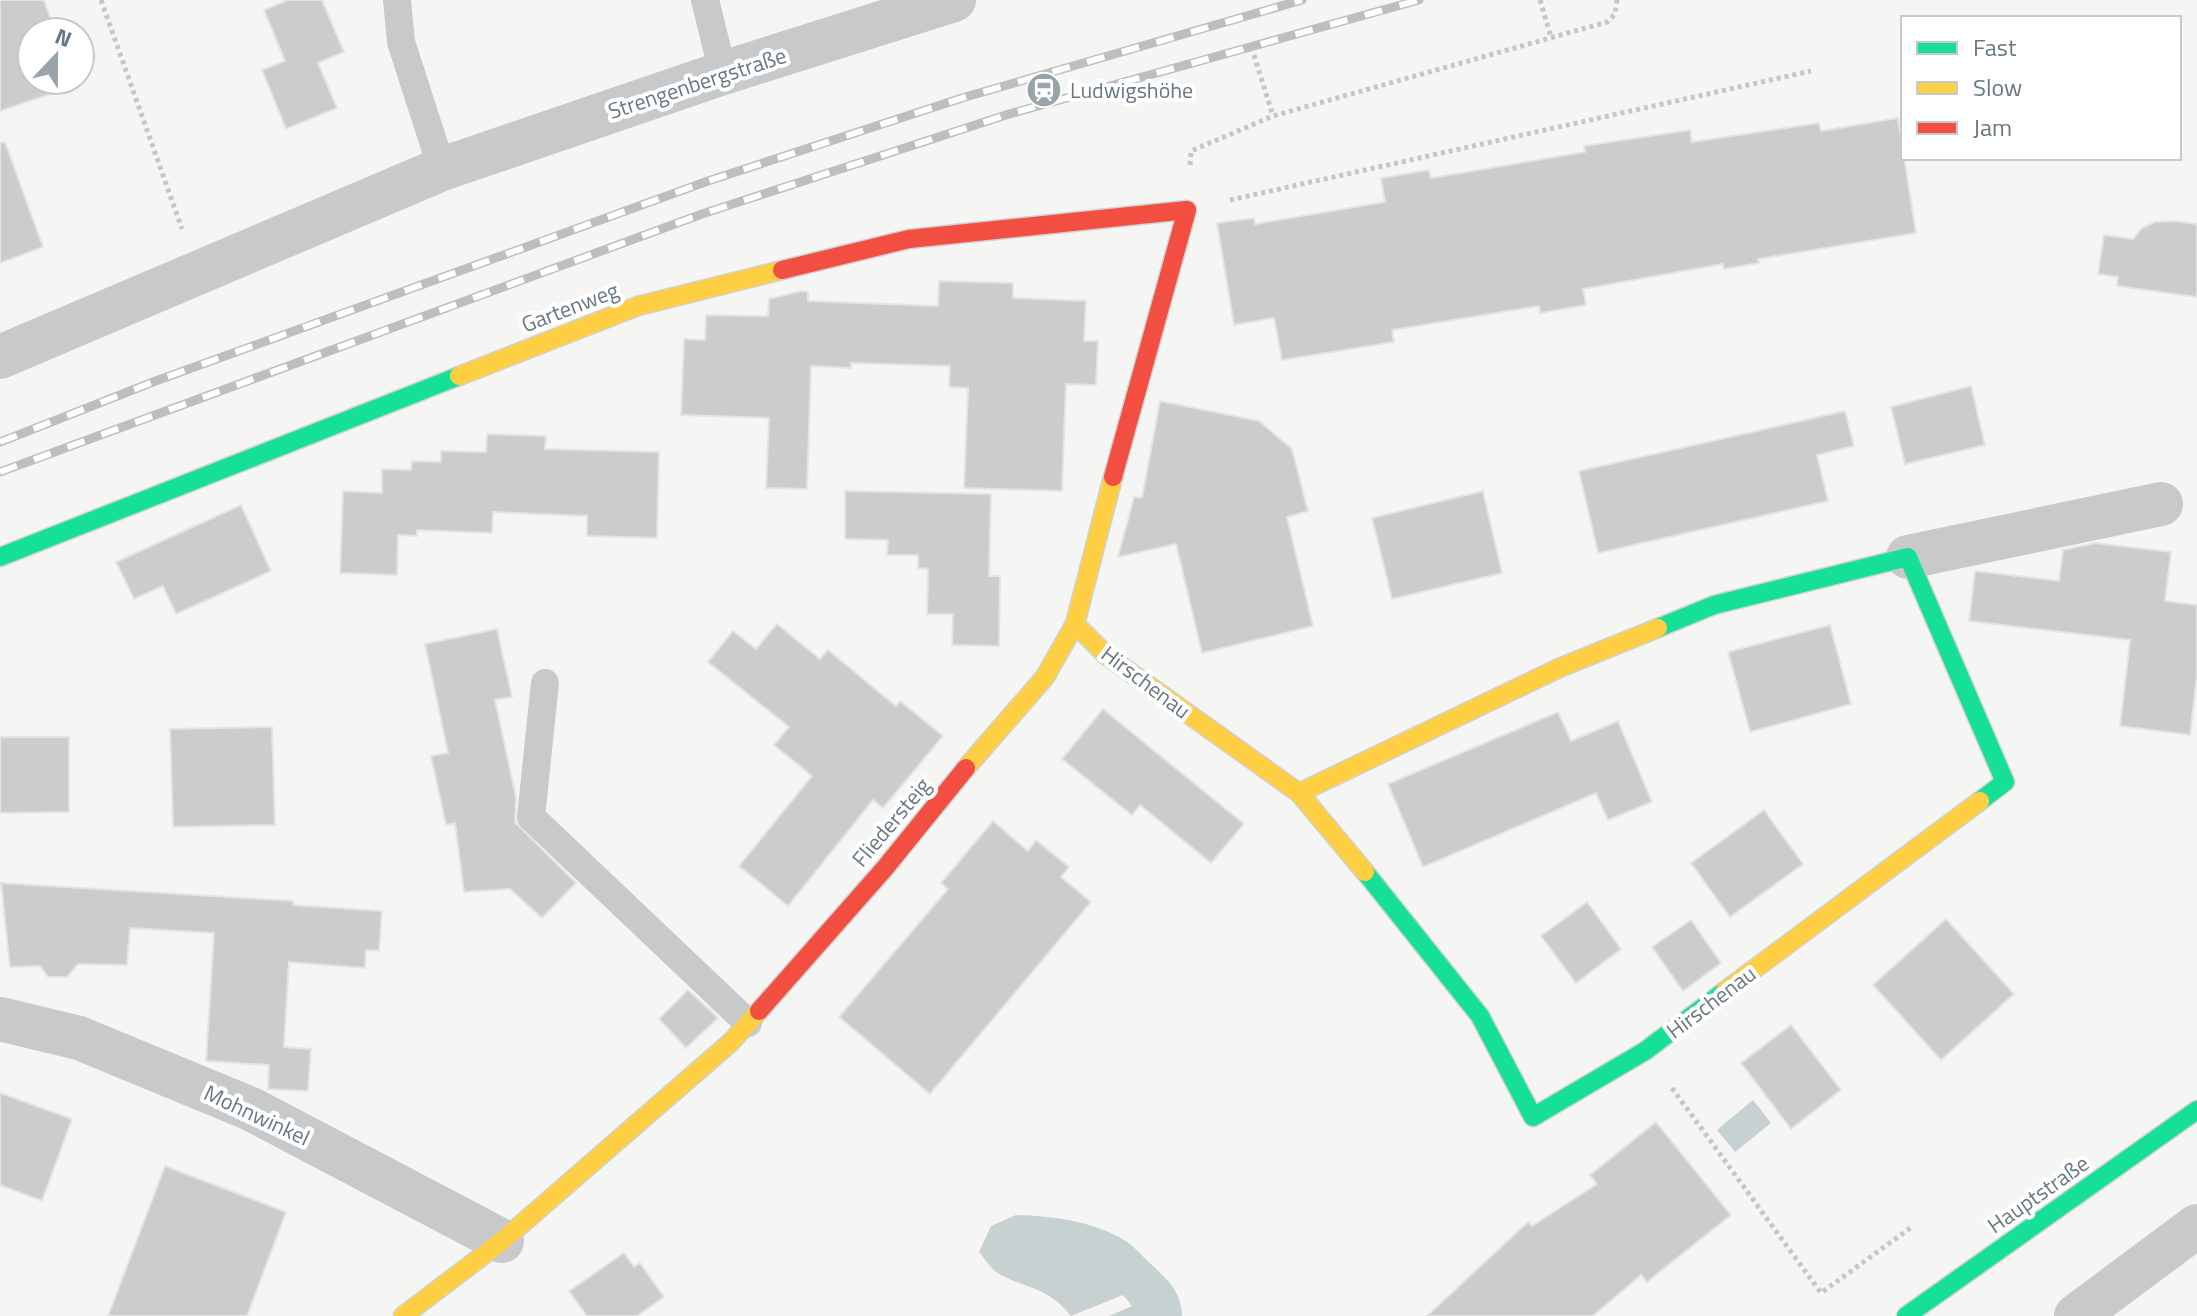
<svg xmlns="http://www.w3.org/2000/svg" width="2197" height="1316" viewBox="0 0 2197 1316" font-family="'Titillium Web',sans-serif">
<rect width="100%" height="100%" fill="#f5f5f4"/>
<!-- water -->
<g fill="#c8d1d2">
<polygon points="1753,1100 1771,1123 1735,1152 1717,1130"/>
<path d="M1016,1215C1052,1216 1093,1221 1124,1240C1134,1246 1143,1257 1152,1265C1168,1280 1182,1293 1182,1316H1109L1132,1306L1123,1295L1071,1316C1046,1286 1032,1291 1001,1275C991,1270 986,1260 979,1252L991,1226Z"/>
</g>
<!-- building -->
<g fill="#cbcdcd" stroke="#e4e4e4" stroke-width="2">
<polygon points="0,0 44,0 55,32 32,32 32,80 71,80 74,86 0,111"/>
<polygon points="288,0 322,0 344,52 318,63 337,108 286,129 262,70 285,61 264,10"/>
<polygon points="1898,118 1916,233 1758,259 1759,263 1724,269 1723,264 1583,289 1586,305 1540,313 1539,306 1392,330 1394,342 1282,360 1274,318 1234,325 1217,223 1254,218 1255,224 1385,202 1381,178 1429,170 1431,178 1585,152 1584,146 1690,130 1692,142 1819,123 1821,131"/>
<polygon points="5,142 43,247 0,263 0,143"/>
<polygon points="2175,221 2197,224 2197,297 2117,286 2118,277 2098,274 2104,235 2133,239 2142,228 2155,222"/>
<polygon points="939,281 1013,283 1013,298 1086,301 1084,341 1098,341 1096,385 1066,384 1062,491 964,488 968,388 949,387 950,366 851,363 851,368 811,366 807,489 766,488 769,418 681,415 684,339 705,340 706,315 768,316 769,299 801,291 808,292 808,301 938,306"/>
<polygon points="1971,386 1985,445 1905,464 1891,407"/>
<polygon points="1160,401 1259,421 1292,449 1308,511 1287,517 1313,626 1202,653 1176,544 1118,557 1134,497 1142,498"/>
<polygon points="1845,411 1854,446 1817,455 1828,501 1598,553 1579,471"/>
<polygon points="487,434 546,436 545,449 659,452 657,538 587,536 587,516 493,512 492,533 417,530 417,536 398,535 397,575 340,573 343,491 382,493 382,469 411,470 412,461 441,462 441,451 486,452"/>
<polygon points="845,491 991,494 989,576 1000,576 999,646 952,645 953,614 927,614 928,569 918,568 918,555 887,555 888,540 845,539"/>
<polygon points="1483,491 1502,573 1392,599 1372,518"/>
<polygon points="241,505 271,571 176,614 163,586 134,599 116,562"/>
<polygon points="2095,543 2171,552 2165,601 2197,605 2197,675 2190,735 2120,726 2130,640 1969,621 1975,571 2059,581 2063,550"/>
<polygon points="777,624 820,659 828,650 896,706 900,701 943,736 883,808 873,800 788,906 739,866 812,776 774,745 789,727 708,662 733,631 756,649"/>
<polygon points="1830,625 1851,704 1750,732 1728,652"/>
<polygon points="497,629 512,697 495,700 516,797 515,822 576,883 542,918 510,889 464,892 455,823 446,825 431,756 448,753 425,644"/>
<polygon points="1103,709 1244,824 1211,863 1140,805 1132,815 1062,759"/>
<polygon points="1558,712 1571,741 1618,721 1652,802 1608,820 1596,793 1423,867 1388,784"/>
<polygon points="272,727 275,825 173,827 170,729"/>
<polygon points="0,737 69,737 69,812 0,813"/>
<polygon points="1764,810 1803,864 1730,917 1691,863"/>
<polygon points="993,821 1028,851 1036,840 1069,867 1061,877 1091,902 930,1094 839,1017 948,889 941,883"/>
<polygon points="1,883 293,901 293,905 382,911 379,951 366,950 365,968 289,962 284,1047 311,1049 308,1091 268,1089 269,1065 206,1061 214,933 130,928 127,965 78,964 67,977 48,977 40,966 10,967"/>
<polygon points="1587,902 1621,949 1576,983 1541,936"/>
<polygon points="1946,919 2014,994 1941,1060 1873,985"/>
<polygon points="1691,920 1721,963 1683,991 1652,947"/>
<polygon points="688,990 718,1018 686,1048 659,1019"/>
<polygon points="1791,1025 1841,1090 1791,1129 1741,1063"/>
<polygon points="0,1093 72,1119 42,1201 0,1185"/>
<polygon points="1656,1122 1731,1215 1647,1282 1641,1275 1593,1316 1427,1316 1528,1222 1532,1226 1597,1184 1590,1175"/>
<polygon points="165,1166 286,1212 247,1316 108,1316"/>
<polygon points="624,1253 634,1267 640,1263 664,1297 637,1316 587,1316 569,1291"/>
</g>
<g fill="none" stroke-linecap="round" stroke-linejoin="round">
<defs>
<g id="fast">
<polyline points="0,557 459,376"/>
<polyline points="1658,628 1714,605 1908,557 2005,782 1980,801"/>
<polyline points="1365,872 1480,1016 1533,1117 1645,1051 1725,991"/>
<polyline points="1906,1316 2197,1110"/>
</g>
<g id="slow">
<polyline points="459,376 638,306 782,270"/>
<polyline points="1075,624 1106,655 1299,793 1365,872"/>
<polyline points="966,768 1045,677 1075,624 1113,477"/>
<polyline points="1299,793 1559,668 1658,628"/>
<polyline points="1725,991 1980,801"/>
<polyline points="403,1316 502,1241 731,1042 759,1011"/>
</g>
<g id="jam">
<polyline points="782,270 909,239 1187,210 1113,477"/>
<polyline points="759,1011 885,868 966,768"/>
</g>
</defs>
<!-- fast casing -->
<use href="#fast" stroke="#d1d1d1" stroke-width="21"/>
<!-- slow casing -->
<use href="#slow" stroke="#d1d1d1" stroke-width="21"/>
<!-- jam casing -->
<use href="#jam" stroke="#d1d1d1" stroke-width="21"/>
<!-- path -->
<g stroke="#c5c6c7" stroke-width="5" stroke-dasharray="4 4" stroke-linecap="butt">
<polyline points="101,0 182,229"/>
<polyline points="1540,0 1551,37"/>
<polyline points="1254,55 1273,116"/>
<polyline points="1190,165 1191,151 1273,116 1607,22 1615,14 1617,0"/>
<polyline points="1230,200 1811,71"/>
<polyline points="1672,1088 1821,1293 1913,1226"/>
</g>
<!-- lane -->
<g stroke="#c7c9ca" stroke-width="28">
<polyline points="397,0 401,42 442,169"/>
<polyline points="705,0 723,73"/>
<polyline points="545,683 531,817 748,1023"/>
</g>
<!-- street -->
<g stroke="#c7c9ca" stroke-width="44">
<polyline points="0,357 442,169 723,73 954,0"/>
<polyline points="1908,557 2161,504"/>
<polyline points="0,1019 79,1038 251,1109 502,1241"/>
<polyline points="2076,1316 2197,1226"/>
</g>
<!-- fast -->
<use href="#fast" stroke="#16e098" stroke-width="18"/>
<!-- slow -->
<use href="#slow" stroke="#ffcf43" stroke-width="18"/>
<!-- jam -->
<use href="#jam" stroke="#f24e42" stroke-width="18"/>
<defs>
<g id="rail">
<polyline points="0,442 153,382 708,181 962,98 1302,0"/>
<polyline points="0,472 702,214 1009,114 1419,0"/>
</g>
</defs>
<!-- rail casing -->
<use href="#rail" stroke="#bdbfbf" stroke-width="9"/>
<!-- rail -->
<use href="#rail" stroke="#fff" stroke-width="6" stroke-dasharray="18" stroke-linecap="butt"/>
</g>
<!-- icons -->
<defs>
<symbol id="station-disc" viewBox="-11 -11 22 22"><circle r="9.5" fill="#99a4a9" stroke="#fff"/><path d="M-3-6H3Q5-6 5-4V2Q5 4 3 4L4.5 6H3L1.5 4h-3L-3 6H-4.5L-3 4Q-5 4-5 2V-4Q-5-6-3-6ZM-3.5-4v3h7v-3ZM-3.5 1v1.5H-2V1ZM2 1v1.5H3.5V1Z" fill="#fff"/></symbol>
</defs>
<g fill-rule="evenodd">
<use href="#station-disc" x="1024" y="70" width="40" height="40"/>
</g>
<g text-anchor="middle" stroke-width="8" stroke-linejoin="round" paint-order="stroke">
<!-- street labels -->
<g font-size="22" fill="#687880" stroke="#fff">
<text transform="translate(697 83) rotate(-18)" y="8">Strengenbergstraße</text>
<text transform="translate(570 307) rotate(-21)" y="8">Gartenweg</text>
<text transform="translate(1146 682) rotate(37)" y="8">Hirschenau</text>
<text transform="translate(891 822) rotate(-50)" y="8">Fliedersteig</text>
<text transform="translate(1711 1002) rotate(-37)" y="8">Hirschenau</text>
<text transform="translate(257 1115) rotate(25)" y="8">Mohnwinkel</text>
<text transform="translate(2038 1194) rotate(-35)" y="8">Hauptstraße</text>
</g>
<!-- poi labels -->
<g font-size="22" fill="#687880" stroke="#fff" text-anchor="start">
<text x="1070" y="98">Ludwigshöhe</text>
</g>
</g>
<!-- legend -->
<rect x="1901" y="16" width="280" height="144" fill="#ffffff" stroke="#c3c9cc" stroke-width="2"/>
<rect x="1917" y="42" width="40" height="12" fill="#16e098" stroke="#c3c9cc" stroke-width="2"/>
<text x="1973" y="56" font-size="24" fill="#687880">Fast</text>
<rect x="1917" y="82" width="40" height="12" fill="#ffcf43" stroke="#c3c9cc" stroke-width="2"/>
<text x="1973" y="96" font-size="24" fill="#687880">Slow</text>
<rect x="1917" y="122" width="40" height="12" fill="#f24e42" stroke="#c3c9cc" stroke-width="2"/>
<text x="1973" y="136" font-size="24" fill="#687880">Jam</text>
<!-- north arrow -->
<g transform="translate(56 56) rotate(22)"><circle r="38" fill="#ffffff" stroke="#c3c9cc" stroke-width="2"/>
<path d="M0-6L14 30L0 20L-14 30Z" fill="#99a4a9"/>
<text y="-12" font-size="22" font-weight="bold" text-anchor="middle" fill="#687880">N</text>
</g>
</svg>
